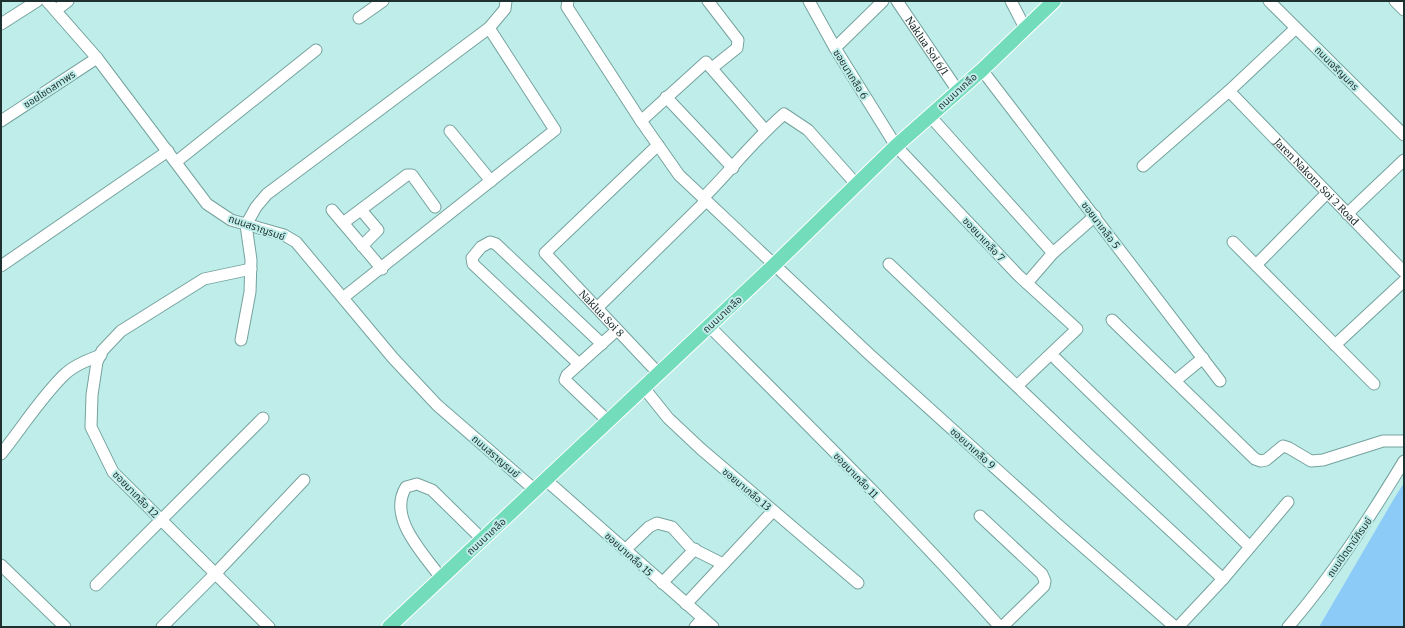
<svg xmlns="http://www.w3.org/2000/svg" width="1405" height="628" viewBox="0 0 1405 628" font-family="Merriweather,'Noto Sans Thai',serif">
<rect width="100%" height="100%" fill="#bfeeea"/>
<!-- water -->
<polygon fill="#8ccaf7" points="1404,483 1404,627 1319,627 1395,497"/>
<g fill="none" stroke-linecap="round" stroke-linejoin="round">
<defs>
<g id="minor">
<polyline points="47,1 97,58 207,204 231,220 284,235 296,242 393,358 437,405 535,490"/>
<polyline points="568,1 567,7 641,121 679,175 869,354 1056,523 1175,627"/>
<polyline points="708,1 738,40 737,48 712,68"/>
<polyline points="809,1 835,48 896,146 1018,275 1077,329 1017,386"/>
<path id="s1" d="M897,1L958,91"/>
<polyline points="1011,1 1025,28"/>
<polyline points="1269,1 1404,135"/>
<polyline points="1395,1 1404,10"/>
<polyline points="56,10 68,1"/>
<polyline points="359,18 383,1"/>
<polyline points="1,24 37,1"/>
<polyline points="835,48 883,1"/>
<polyline points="982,70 1220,381"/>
<path id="s2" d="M1229,91L1404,272"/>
<polyline points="666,97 733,168"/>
<polyline points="930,116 1053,253"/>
<polyline points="1,121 97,58"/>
<polyline points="641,121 706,62 765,130"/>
<polyline points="450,131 491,181"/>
<path id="s3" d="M658,145L545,253L659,374"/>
<polyline points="176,162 316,50"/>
<polyline points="1143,166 1229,91 1296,28"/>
<path d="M703,198C731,170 755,139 784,114L808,130L856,184"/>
<polyline points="332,210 382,269"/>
<polyline points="361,210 378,230 362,246"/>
<polyline points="1347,214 1404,160"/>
<polyline points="343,223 407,175 412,175 435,207"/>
<polyline points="1233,242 1374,384"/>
<polyline points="889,264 1089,455 1223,579"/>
<polyline points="1256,265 1327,193"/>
<polyline points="1,266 168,151"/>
<polyline points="251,269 204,279 121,331 102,351 97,362 92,395 91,427 113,472 269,627"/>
<polyline points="1027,283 1053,253 1095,216"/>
<polyline points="344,297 555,130 489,28"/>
<polyline points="597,308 706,201"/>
<polyline points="1112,320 1255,459 1261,461 1266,460 1283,446 1289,448 1311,461 1323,460 1383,441 1404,441"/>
<path d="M709,326C808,425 907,523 1000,627"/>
<polyline points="241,340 250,292 251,260 246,225 256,207 267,194 489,28 505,9 506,1"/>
<polyline points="1335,345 1404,281"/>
<polyline points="1056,359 1250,547"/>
<polyline points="579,364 473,264 472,258 481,247 490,242 496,244 602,344"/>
<polyline points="1175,381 1203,358"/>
<polyline points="644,388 668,418 701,449 858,583"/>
<polyline points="608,421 565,380 567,375 617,330"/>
<path d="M1,454C22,428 41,397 65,374C75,365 88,360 101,355"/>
<polyline points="546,480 713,627"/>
<polyline points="980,516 1042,574 1045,581 1044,586 1002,627"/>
<polyline points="625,550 649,527 657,523 672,527 691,548 723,564"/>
<polyline points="1,565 65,627"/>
<path d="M441,578C424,554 387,518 406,487L417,484L432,490L482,539"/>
<polyline points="662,583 695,549"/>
<polyline points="96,585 263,418"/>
<polyline points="686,604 773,511"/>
<polyline points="162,627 215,574 304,480"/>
<polyline points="695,627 703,618"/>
<polyline points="1178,627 1223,579 1288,502"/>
<path d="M1288,627C1333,575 1368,520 1404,461"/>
</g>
<polyline id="major" points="389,627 774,265 896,146 982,70 1054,1"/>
</defs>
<!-- minor casing -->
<use href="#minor" stroke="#75a29e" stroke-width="13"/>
<!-- major casing -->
<use href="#major" stroke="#fff" stroke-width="16"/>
<!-- minor -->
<use href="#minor" stroke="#fff" stroke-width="11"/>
<!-- major -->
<use href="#major" stroke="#73dcbb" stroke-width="14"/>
</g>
<g text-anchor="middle" stroke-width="4" stroke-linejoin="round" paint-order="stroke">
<!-- street labels -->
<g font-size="10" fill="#1e302f" stroke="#bfeeea">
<text dy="4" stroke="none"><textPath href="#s1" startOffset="54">Naklua Soi 6/1</textPath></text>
<text transform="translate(1337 68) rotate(45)" y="4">ถนนเจริญนคร</text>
<text transform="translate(851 74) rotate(58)" y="4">ซอยนาเกลือ 6</text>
<text transform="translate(49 89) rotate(-33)" y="4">ซอยโชดสกาพร</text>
<text transform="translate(957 91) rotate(-42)" y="4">ถนนนาเกลือ</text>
<text dy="4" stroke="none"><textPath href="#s2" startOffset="126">Jaren Nakorn Soi 2 Road</textPath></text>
<text transform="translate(1101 225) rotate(53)" y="4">ซอยนาเกลือ 5</text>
<text transform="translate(257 227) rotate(19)" y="4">ถนนสราญรมย์</text>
<text transform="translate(984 239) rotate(47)" y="4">ซอยนาเกลือ 7</text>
<text dy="4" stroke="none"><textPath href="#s3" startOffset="239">Naklua Soi 8</textPath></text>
<text transform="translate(722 314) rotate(-43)" y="4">ถนนนาเกลือ</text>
<text transform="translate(973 448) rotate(42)" y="4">ซอยนาเกลือ 9</text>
<text transform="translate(496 456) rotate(41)" y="4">ถนนสราญรมย์</text>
<text transform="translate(856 475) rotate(46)" y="4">ซอยนาเกลือ 11</text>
<text transform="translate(747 489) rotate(40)" y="4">ซอยนาเกลือ 13</text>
<text transform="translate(136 494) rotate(46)" y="4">ซอยนาเกลือ 12</text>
<text transform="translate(486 536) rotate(-43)" y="4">ถนนนาเกลือ</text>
<text transform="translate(1349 547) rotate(-55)" y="4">ถนนปัตตานีภิรมย์</text>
<text transform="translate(629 554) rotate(42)" y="4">ซอยนาเกลือ 15</text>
</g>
</g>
<!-- border -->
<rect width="1405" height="628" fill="none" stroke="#1e302f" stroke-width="4"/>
</svg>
